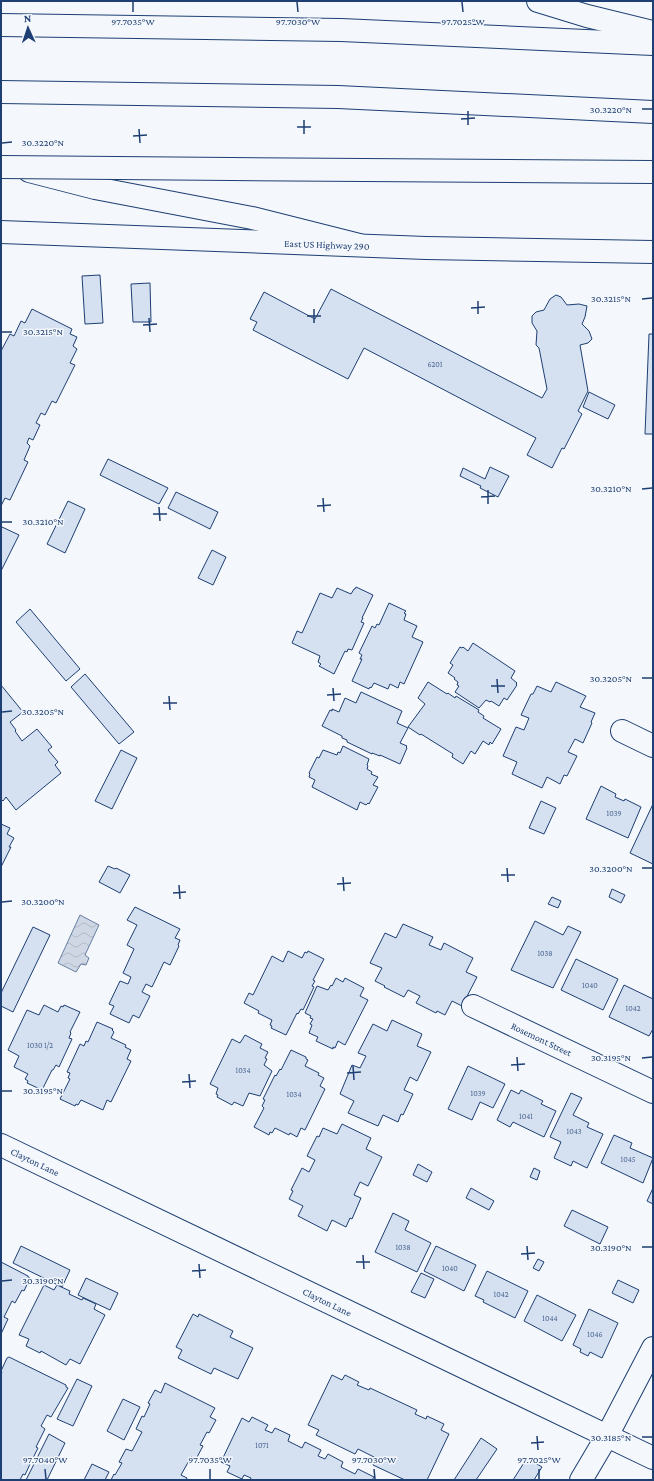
<svg xmlns="http://www.w3.org/2000/svg" width="654" height="1481" viewBox="0 0 654 1481" font-family="'Crimson Pro',serif">
<defs>
<pattern id="water-waves" width="16" height="10" patternUnits="userSpaceOnUse"><rect width="16" height="10" fill="#cfd7e4"/><path d="M0 5q4-4 8 0t8 0" fill="none" stroke="#b1bac7"/></pattern>
</defs>
<rect width="100%" height="100%" fill="#f4f7fb"/>
<!-- water -->
<polygon fill="url(#water-waves)" stroke="#687fa3" points="80,915 99,925 85,955 89,958 86,965 81,964 76,972 58,963"/>
<!-- building -->
<g fill="#d5e0f0" stroke="#1d3f73">
<polygon points="100,275 103,323 85,324 82,276"/>
<polygon points="150,283 151,322 133,322 131,284"/>
<polygon points="331,289 542,398 547,389 539,348 536,345 537,331 532,323 532,316 536,312 544,310 550,299 556,295 561,297 567,305 579,304 587,306 585,317 582,324 589,331 592,339 588,343 580,345 588,391 578,411 582,414 564,449 562,448 552,468 527,455 536,438 364,348 348,379 253,330 257,322 250,319 264,292 315,319"/>
<polygon points="32,309 72,329 70,334 77,337 73,346 77,349 70,363 75,365 56,403 52,401 45,415 41,413 36,423 40,425 33,440 29,438 27,443 30,446 24,460 28,462 10,500 5,498 1,506 1,351 10,334 14,336 21,321 25,323"/>
<polygon points="649,334 653,334 653,434 645,434"/>
<polygon points="589,392 615,405 608,419 583,407"/>
<polygon points="108,459 168,488 159,504 100,475"/>
<polygon points="490,467 509,476 498,497 480,488 481,486 460,476 463,468 485,479"/>
<polygon points="176,492 218,512 210,529 168,508"/>
<polygon points="68,501 85,509 65,553 47,544"/>
<polygon points="2,527 19,535 1,571 1,528"/>
<polygon points="212,550 226,557 213,585 198,578"/>
<polygon points="356,587 373,595 362,618 363,618 361,622 364,623 352,650 348,649 347,652 345,651 334,674 319,666 321,664 318,662 320,656 292,643 297,631 302,633 320,593 332,598 337,588 351,594 354,589 355,589"/>
<polygon points="389,603 406,611 404,613 406,614 404,620 417,626 412,637 423,642 404,684 400,682 398,688 390,684 388,689 374,683 371,688 370,687 369,689 352,681 362,659 360,659 362,655 359,653 372,626 375,628 377,624 379,625"/>
<polygon points="30,609 80,669 66,681 16,622"/>
<polygon points="473,643 515,671 511,678 517,683 516,684 517,685 507,700 504,698 499,706 491,701 490,702 486,700 479,708 455,692 459,686 457,685 458,682 454,679 455,678 448,673 453,665 450,663 460,647 462,648 463,647 468,651"/>
<polygon points="85,674 134,732 119,744 71,687"/>
<polygon points="428,682 447,694 448,693 455,698 456,696 479,710 478,712 484,716 483,718 501,729 492,744 490,742 489,745 483,741 475,754 471,751 463,764 452,757 453,754 421,734 420,735 408,727 425,704 418,698"/>
<polygon points="556,682 586,696 580,707 595,713 591,722 592,723 583,743 575,739 568,752 577,756 567,776 564,775 560,784 547,777 542,788 512,774 517,762 503,756 516,727 524,730 529,718 521,715 531,694 533,694 537,686 551,692"/>
<polygon points="1,685 23,712 10,722 16,730 15,731 22,741 37,729 52,747 48,750 58,762 55,765 61,773 16,810 6,797 3,801 1,799"/>
<polygon points="361,692 402,711 397,723 408,728 400,743 407,746 406,747 407,748 400,764 380,755 380,756 372,753 372,754 347,742 347,740 342,738 342,736 322,726 330,710 332,711 332,709 339,712 345,698 356,703"/>
<polygon points="343,746 369,759 367,765 368,766 367,769 372,772 371,774 378,777 373,785 378,787 369,804 368,803 366,805 360,802 357,810 312,787 315,780 309,777 310,774 309,773 317,757 319,758 323,750 337,755 338,752 340,753"/>
<polygon points="121,750 137,758 112,809 95,801"/>
<polygon points="601,786 616,794 615,797 624,801 625,799 641,807 628,838 586,819"/>
<polygon points="541,801 556,808 544,834 529,828"/>
<polygon points="653,804 653,864 630,853"/>
<polygon points="1,824 10,828 7,834 14,838 9,847 11,847 1,867"/>
<polygon points="108,866 115,869 116,868 130,875 120,893 99,882"/>
<polygon points="612,889 625,895 621,903 609,897"/>
<polygon points="552,897 561,901 558,908 548,904"/>
<polygon points="135,907 180,929 175,938 180,940 178,945 179,946 170,965 164,962 152,987 146,984 142,992 150,996 139,1018 133,1015 129,1023 110,1014 114,1006 109,1004 120,981 128,984 131,977 123,973 134,949 127,945 137,925 127,920"/>
<polygon points="535,921 563,935 568,926 581,932 553,988 511,970"/>
<polygon points="403,924 433,937 429,945 441,950 444,943 473,958 466,972 477,977 462,1006 452,1001 445,1015 437,1011 436,1013 416,1003 420,996 408,990 404,997 384,987 385,986 375,981 382,968 370,963 385,933 396,938"/>
<polygon points="33,927 50,935 13,1012 1,1006 1,993"/>
<polygon points="288,951 302,958 305,952 307,953 308,951 324,959 313,980 315,981 312,986 314,987 303,1010 301,1009 298,1014 297,1013 286,1035 271,1028 272,1026 270,1025 272,1020 258,1013 259,1011 244,1003 249,993 253,995 272,956 283,962"/>
<polygon points="576,959 618,979 603,1010 561,990"/>
<polygon points="336,978 343,982 345,978 364,988 360,996 368,1000 345,1045 338,1041 335,1048 333,1047 333,1049 316,1041 318,1037 309,1033 312,1025 310,1024 313,1019 310,1018 311,1016 305,1013 317,986 328,990 331,985 332,986"/>
<polygon points="624,985 653,999 653,1029 649,1036 609,1017"/>
<polygon points="44,1005 58,1012 61,1006 63,1007 64,1005 80,1012 70,1032 71,1033 69,1038 72,1039 59,1067 56,1065 53,1070 52,1070 42,1090 27,1083 28,1081 25,1079 28,1074 14,1067 19,1056 8,1050 27,1010 39,1015"/>
<polygon points="392,1020 422,1034 417,1046 431,1052 417,1081 410,1077 404,1090 413,1094 403,1115 401,1114 398,1122 383,1115 378,1126 348,1113 354,1101 340,1094 352,1065 360,1068 366,1056 358,1053 373,1024 387,1031"/>
<polygon points="97,1022 113,1029 112,1030 114,1032 111,1038 126,1045 125,1047 131,1050 127,1059 131,1061 111,1102 107,1100 103,1110 81,1100 78,1105 76,1104 75,1106 60,1099 70,1079 68,1078 70,1073 67,1072 80,1044 84,1046 86,1041 88,1042"/>
<polygon points="245,1035 262,1044 260,1048 268,1052 265,1058 267,1059 264,1065 272,1071 260,1096 249,1093 243,1106 234,1102 232,1105 217,1097 218,1095 216,1094 218,1088 210,1084 232,1039 240,1043"/>
<polygon points="291,1050 306,1057 306,1059 308,1060 305,1066 319,1073 318,1075 324,1078 320,1086 325,1089 305,1130 301,1128 297,1137 290,1133 289,1135 275,1128 272,1133 270,1132 269,1135 254,1127 264,1108 262,1106 265,1100 263,1099 275,1075 276,1076 280,1069 281,1070"/>
<polygon points="468,1066 505,1084 493,1108 480,1102 472,1120 448,1109"/>
<polygon points="511,1090 519,1094 521,1090 543,1101 541,1104 556,1111 544,1137 513,1122 510,1127 497,1120"/>
<polygon points="571,1093 582,1098 573,1115 589,1123 587,1127 603,1134 587,1168 573,1161 571,1166 554,1158 561,1142 550,1137"/>
<polygon points="342,1124 371,1138 366,1149 382,1157 368,1186 360,1182 354,1195 361,1198 352,1219 350,1218 346,1227 332,1220 327,1231 298,1216 303,1206 289,1199 293,1191 291,1190 302,1168 309,1172 315,1160 307,1156 317,1136 319,1137 323,1128 337,1134"/>
<polygon points="614,1135 632,1143 630,1148 653,1158 643,1183 601,1163"/>
<polygon points="418,1164 432,1172 427,1182 413,1175"/>
<polygon points="534,1168 540,1171 537,1180 530,1177"/>
<polygon points="471,1188 494,1201 489,1210 466,1198"/>
<polygon points="653,1188 653,1204 647,1201"/>
<polygon points="572,1210 608,1227 600,1244 564,1226"/>
<polygon points="393,1213 409,1221 405,1230 431,1243 417,1272 375,1252"/>
<polygon points="21,1246 70,1270 62,1287 13,1263"/>
<polygon points="436,1246 476,1265 464,1291 424,1271"/>
<polygon points="538,1259 544,1262 539,1271 533,1268"/>
<polygon points="1,1262 28,1276 28,1277 30,1278 24,1291 22,1290 15,1303 12,1301 4,1317 8,1319 1,1334"/>
<polygon points="487,1271 528,1291 515,1318 483,1302 484,1300 475,1296"/>
<polygon points="421,1273 434,1279 425,1298 411,1292"/>
<polygon points="86,1278 118,1293 110,1310 78,1295"/>
<polygon points="618,1280 639,1290 633,1303 612,1293"/>
<polygon points="44,1285 54,1290 57,1285 70,1291 69,1294 82,1300 83,1298 96,1304 94,1309 105,1315 80,1364 70,1359 66,1365 41,1351 40,1353 26,1346 29,1339 19,1335"/>
<polygon points="537,1295 576,1315 562,1341 524,1321"/>
<polygon points="589,1309 618,1323 602,1358 590,1352 588,1356 580,1352 581,1349 573,1345"/>
<polygon points="193,1314 198,1317 199,1314 233,1331 230,1337 253,1348 238,1379 214,1368 211,1374 178,1358 182,1350 176,1347"/>
<polygon points="9,1357 66,1385 66,1387 68,1388 51,1417 47,1415 41,1426 45,1429 36,1447 38,1448 32,1460 30,1460 28,1463 30,1464 25,1475 23,1474 20,1480 1,1480 1,1374 2,1372 1,1371 7,1358"/>
<polygon points="332,1375 342,1380 345,1375 359,1382 357,1385 369,1390 370,1388 417,1410 415,1414 426,1419 427,1416 444,1424 441,1430 449,1434 427,1480 405,1480 373,1465 376,1458 358,1449 355,1454 316,1435 319,1430 308,1425"/>
<polygon points="77,1379 92,1386 73,1426 57,1419"/>
<polygon points="165,1383 215,1408 210,1417 216,1420 209,1433 207,1432 200,1445 203,1446 196,1459 191,1457 181,1475 187,1478 186,1480 111,1480 114,1474 115,1475 122,1463 119,1462 126,1449 132,1451 142,1432 136,1429 142,1416 144,1417 150,1404 148,1403 155,1390 161,1393"/>
<polygon points="123,1399 140,1407 124,1440 107,1431"/>
<polygon points="252,1417 268,1425 265,1430 272,1433 275,1428 290,1435 288,1441 302,1448 305,1442 321,1450 318,1456 325,1459 328,1454 343,1462 341,1467 355,1474 358,1469 374,1477 372,1480 250,1480 251,1478 244,1475 242,1479 227,1472 230,1466 221,1462 242,1418 249,1422"/>
<polygon points="49,1434 65,1443 47,1480 26,1480"/>
<polygon points="481,1438 497,1449 476,1480 454,1480"/>
<polygon points="527,1458 542,1467 534,1480 513,1480"/>
<polygon points="92,1464 109,1472 105,1480 84,1480"/>
</g>
<g fill="none" stroke-linecap="round" stroke-linejoin="round">
<defs>
<g id="minor">
<polyline points="622,731 653,746"/>
<path id="s1" d="M473,1006L653,1092"/>
<path id="s2" d="M1,1145L653,1458"/>
<polyline points="581,1480 607,1436 653,1348"/>
</g>
<g id="major">
<path id="s3" d="M1,232L426,248L653,252"/>
</g>
<g id="highway">
<polyline points="538,1 587,16 653,32"/>
<polyline points="1,25 341,30 653,44"/>
<polyline points="1,92 338,97 653,112"/>
<polyline points="231,169 653,172"/>
<polyline points="29,171 95,188 252,218 359,245"/>
</g>
</defs>
<!-- minor casing -->
<use href="#minor" stroke="#1d3f73" stroke-width="24"/>
<!-- major casing -->
<use href="#major" stroke="#1d3f73" stroke-width="24"/>
<!-- highway casing -->
<use href="#highway" stroke="#1d3f73" stroke-width="24"/>
<!-- minor -->
<use href="#minor" stroke="#f4f7fb" stroke-width="22"/>
<!-- major -->
<use href="#major" stroke="#f4f7fb" stroke-width="22"/>
<!-- highway -->
<use href="#highway" stroke="#f4f7fb" stroke-width="22"/>
<defs>
<polyline id="highway-bridge" points="1,167 231,169"/>
</defs>
<!-- highway-bridge casing -->
<use href="#highway-bridge" stroke="#1d3f73" stroke-width="24" stroke-linecap="butt"/>
<!-- highway-bridge -->
<use href="#highway-bridge" stroke="#f4f7fb" stroke-width="22"/>
</g>
<!-- ticks -->
<path fill="none" stroke="#1d3f73" stroke-width="1.5" d="M133,2V12M297,2L298,12M462,2L463,12M642,109H652M468,111V125M461,119L475,118M304,120V134M297,127H311M139,129L140,143M133,136L147,135M2,143L12,142M642,299L652,298M478,301V314M471,308L485,307M314,309V323M307,316H321M149,318L150,332M143,325L157,324M2,332H12M642,489L652,488M488,490V504M481,497L495,496M323,498L324,512M317,506L331,505M159,507L160,521M153,514H167M2,522H12M642,678H652M497,679L498,693M491,686H505M333,688L334,701M327,695L341,694M169,696L170,710M163,703H177M2,712L12,711M507,868L508,882M642,868H652M501,875H515M343,877L344,891M337,884L351,883M179,885L180,899M173,893L186,892M2,902L12,901M517,1057L518,1071M642,1058L652,1057M511,1065L525,1064M353,1066L354,1080M347,1073L361,1072M189,1074L190,1088M182,1082L196,1081M2,1091H12M527,1246L528,1260M642,1247H652M521,1254L535,1253M363,1255L364,1269M356,1262H370M199,1264L200,1278M192,1271L206,1270M2,1281L12,1280M537,1436L538,1450M642,1437H652M531,1443L544,1442M45,1469L46,1479M210,1469V1479M374,1469L375,1479M539,1469V1479"/>
<g text-anchor="middle" stroke-width="3" stroke-linejoin="round" paint-order="stroke">
<!-- number labels -->
<g font-size="8" fill="#4b6792">
<text x="435" y="367">6201</text>
<text x="614" y="816">1039</text>
<text x="545" y="956">1038</text>
<text x="590" y="988">1040</text>
<text x="633" y="1011">1042</text>
<text x="40" y="1048">1030 1/2</text>
<text x="243" y="1073">1034</text>
<text x="478" y="1096">1039</text>
<text x="294" y="1097">1034</text>
<text x="526" y="1119">1041</text>
<text x="574" y="1134">1043</text>
<text x="628" y="1162">1045</text>
<text x="403" y="1250">1038</text>
<text x="450" y="1271">1040</text>
<text x="501" y="1297">1042</text>
<text x="550" y="1321">1044</text>
<text x="595" y="1337">1046</text>
<text x="262" y="1448">1071</text>
</g>
<!-- street labels -->
<g font-size="10" fill="#1d3f73" stroke="#f4f7fb">
<text dy="4" stroke="none"><textPath href="#s3" startOffset="326">East US Highway 290</textPath></text>
<text dy="4" stroke="none"><textPath href="#s1" startOffset="76">Rosemont Street</textPath></text>
<text dy="4" stroke="none"><textPath href="#s2" startOffset="38">Clayton Lane</textPath></text>
<text dy="4" stroke="none"><textPath href="#s2" startOffset="362">Clayton Lane</textPath></text>
</g>
</g>
<g font-size="10" text-anchor="middle" fill="#1d3f73" stroke="#f4f7fb" stroke-width="3" stroke-linejoin="round" paint-order="stroke">
<text x="133" y="25">97.7035°W</text>
<text x="298" y="25">97.7030°W</text>
<text x="463" y="25">97.7025°W</text>
<text x="611" y="113">30.3220°N</text>
<text x="43" y="146">30.3220°N</text>
<text x="611" y="302">30.3215°N</text>
<text x="43" y="335">30.3215°N</text>
<text x="611" y="492">30.3210°N</text>
<text x="43" y="525">30.3210°N</text>
<text x="611" y="682">30.3205°N</text>
<text x="43" y="715">30.3205°N</text>
<text x="611" y="872">30.3200°N</text>
<text x="43" y="905">30.3200°N</text>
<text x="611" y="1061">30.3195°N</text>
<text x="43" y="1094">30.3195°N</text>
<text x="611" y="1251">30.3190°N</text>
<text x="43" y="1284">30.3190°N</text>
<text x="611" y="1441">30.3185°N</text>
<text x="45" y="1463">97.7040°W</text>
<text x="210" y="1463">97.7035°W</text>
<text x="374" y="1463">97.7030°W</text>
<text x="539" y="1463">97.7025°W</text>
</g>
<!-- border -->
<rect width="654" height="1481" fill="none" stroke="#1d3f73" stroke-width="4"/>
<!-- north arrow -->
<g transform="translate(28 28) rotate(357)" stroke="#f4f7fb" stroke-width="3" paint-order="stroke">
<path d="M0-3L7 15L0 10L-7 15Z" fill="#1d3f73"/>
<text y="-6" font-size="11" font-weight="bold" text-anchor="middle" fill="#1d3f73">N</text>
</g>
</svg>
